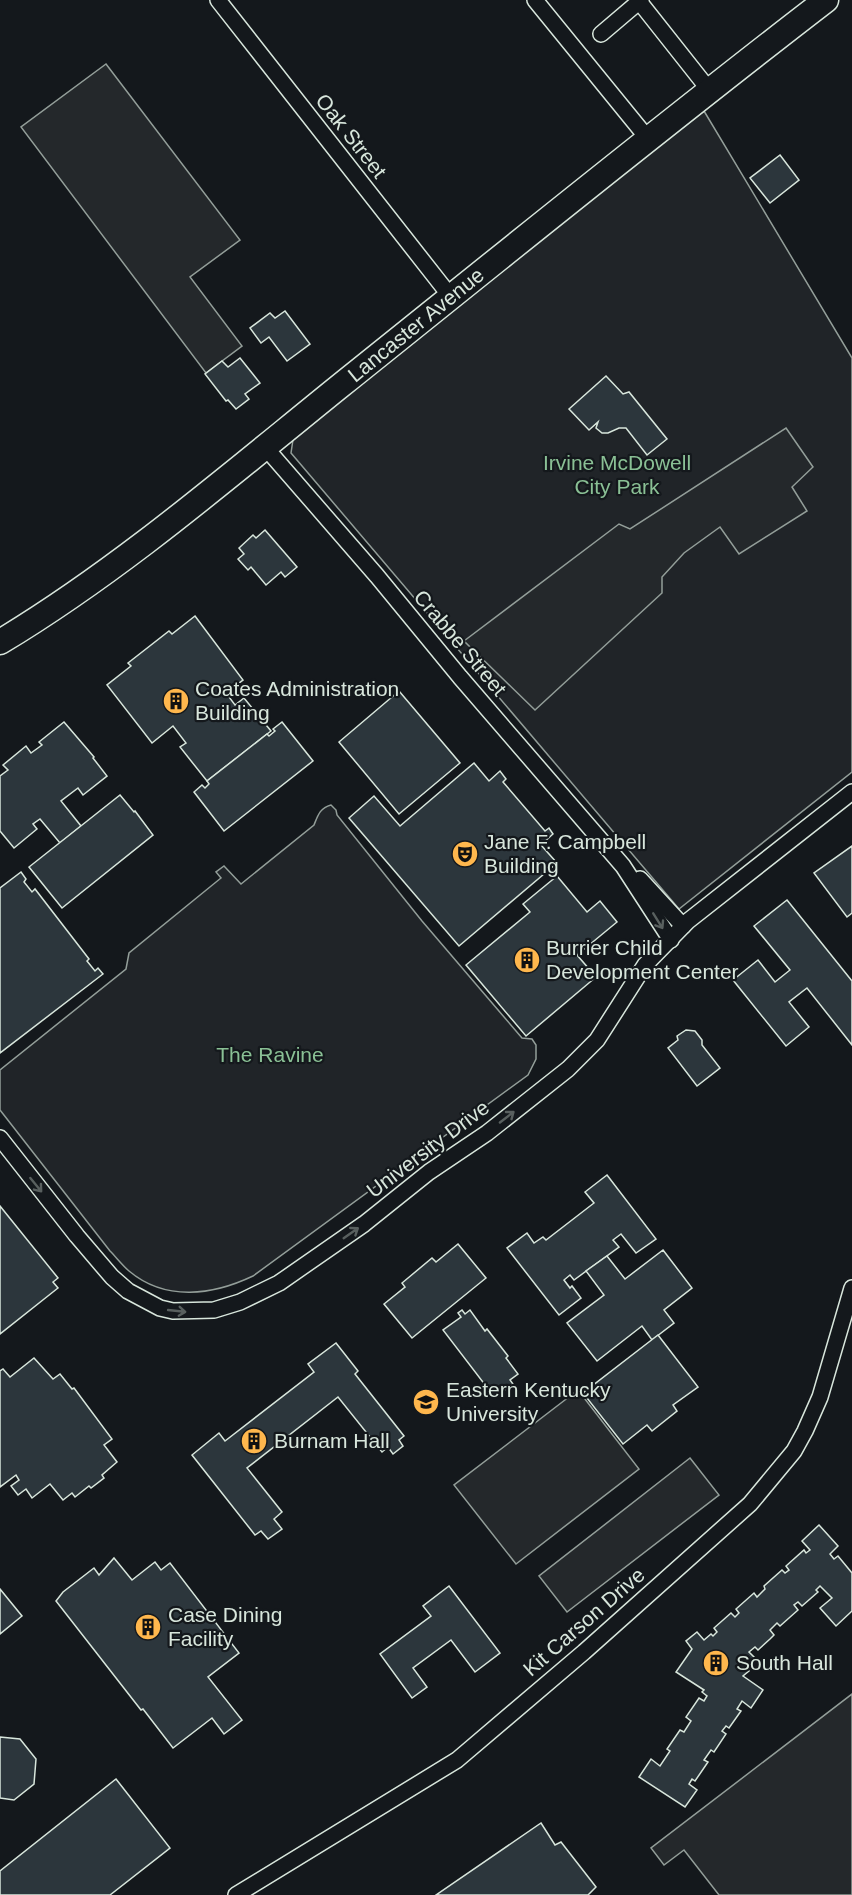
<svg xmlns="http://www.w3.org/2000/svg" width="852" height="1895" viewBox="0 0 852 1895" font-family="Helvetica,sans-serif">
<rect width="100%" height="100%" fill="#14181c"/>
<!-- green -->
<g fill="#202428" stroke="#939e99" stroke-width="1.5">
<polygon points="704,111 852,358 852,772 679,909 291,453 294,433"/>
<path d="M331,805L336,810L337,815L422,921L522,1038L532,1039L536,1045V1059L528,1075L253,1276C213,1295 166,1302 129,1271C122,1265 116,1257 110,1251L0,1110V1070L126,969L129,953L221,878L216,872L224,866L241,884L314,825C318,815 320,808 331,805Z"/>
</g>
<!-- parking -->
<g fill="#24282b" stroke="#939e99" stroke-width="1.5">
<polygon points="106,64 240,240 190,277 242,346 206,373 21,127"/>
<polygon points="786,428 813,467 792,487 807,511 739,554 720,527 684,553 662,577 662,593 535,710 464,641 619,524 630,529"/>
<polygon points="578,1390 639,1469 516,1564 454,1485"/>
<polygon points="690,1458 719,1495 567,1612 539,1576"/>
<polygon points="852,1694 852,1895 719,1895 684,1850 664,1865 651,1848"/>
</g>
<!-- building -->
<g fill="#2c363c" stroke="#d8e6dc" stroke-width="1.5">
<polygon points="780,155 799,180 770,203 750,178"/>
<polygon points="285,311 310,344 287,361 269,337 261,343 250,328 270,313 275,318"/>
<polygon points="240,358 260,383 245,394 249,399 236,409 228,400 226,401 205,374 222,361 228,367"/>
<polygon points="606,376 623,394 629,392 667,439 647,455 626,428 619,428 608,433 602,433 596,428 598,422 589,430 569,409"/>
<polygon points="265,530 297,567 285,577 281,572 266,585 251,567 248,570 238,559 244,554 239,548 253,535 256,538"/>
<polygon points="195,616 243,680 226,693 235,705 244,698 271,731 207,781 180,747 186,743 173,726 152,743 107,685 131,666 128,663 169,631 172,634"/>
<polygon points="399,691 460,763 399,814 339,742"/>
<polygon points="64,722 94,757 93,758 107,776 83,795 78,788 61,801 81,826 60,843 40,819 33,824 37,829 14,848 0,831 0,776 8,770 3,765 26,746 31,753 42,745 39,742"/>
<polygon points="282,722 313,761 224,831 194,792 202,785 205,788 209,784 207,781 267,734 269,736 275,731 273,729"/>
<polygon points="474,763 489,781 500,771 506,779 503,782 545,831 549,828 553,834 541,845 557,863 459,946 349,818 374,796 400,826"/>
<polygon points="120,795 134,812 135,811 153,835 62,908 29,867"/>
<polygon points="852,846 852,913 847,917 814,873"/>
<polygon points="21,872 26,879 24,882 32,892 35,889 89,959 87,961 95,971 98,968 103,974 0,1053 0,888"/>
<polygon points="557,876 587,912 600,901 617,922 577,955 596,977 526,1036 466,965 530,912 523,904"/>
<polygon points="787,900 852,981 852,1045 807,988 789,1002 809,1027 786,1046 733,980 758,960 775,982 790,970 754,926"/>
<polygon points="686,1030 695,1031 702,1040 702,1045 720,1068 697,1086 668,1048 678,1040 677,1036"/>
<polygon points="607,1175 656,1239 636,1253 621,1234 613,1240 619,1247 574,1280 570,1275 564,1280 570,1288 572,1286 581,1298 559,1315 507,1248 527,1233 534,1243 543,1237 546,1240 594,1203 585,1192"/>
<polygon points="0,1206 58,1278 53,1282 58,1288 0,1334"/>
<polygon points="458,1244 486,1278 412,1338 384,1304 405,1287 402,1283 432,1258 436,1262"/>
<polygon points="663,1250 692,1288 664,1310 674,1323 652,1340 642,1326 597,1361 567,1323 604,1295 586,1271 607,1256 625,1279"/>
<polygon points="462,1310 465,1314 470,1310 485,1331 487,1329 508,1356 506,1358 518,1374 510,1380 513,1384 499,1394 496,1391 492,1394 443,1330 461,1317 458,1313"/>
<polygon points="658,1335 698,1387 673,1405 677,1411 652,1431 647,1425 623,1444 583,1393"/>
<polygon points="336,1343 358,1371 355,1374 404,1436 399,1440 403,1446 393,1454 388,1447 382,1452 338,1397 247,1468 282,1512 274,1519 282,1529 268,1539 261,1531 255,1535 192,1455 219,1433 225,1441 314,1372 308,1364"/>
<polygon points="34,1358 53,1379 60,1374 72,1389 74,1388 112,1439 104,1445 117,1462 102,1475 104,1478 91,1488 89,1486 75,1497 72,1493 63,1500 50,1484 32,1498 26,1489 18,1495 11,1486 19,1480 16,1475 0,1487 0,1371 3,1369 10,1377"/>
<polygon points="819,1525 838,1546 830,1554 834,1559 838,1556 852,1573 852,1611 836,1626 820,1608 832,1598 820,1586 816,1590 818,1592 802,1606 798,1602 794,1605 798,1610 780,1626 777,1623 770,1630 774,1635 770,1639 758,1650 755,1647 749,1652 756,1659 746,1668 749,1671 743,1676 763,1690 751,1708 742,1701 737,1709 741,1711 729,1728 726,1726 722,1731 726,1734 714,1752 711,1750 704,1760 708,1762 695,1781 692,1779 689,1784 697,1790 685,1807 639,1777 651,1759 660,1766 670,1751 667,1749 680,1730 684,1732 691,1721 686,1717 699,1698 704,1701 707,1696 702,1692 704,1690 676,1672 692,1649 686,1641 697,1632 704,1640 711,1634 713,1636 717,1632 714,1628 731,1613 735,1617 739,1613 736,1609 754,1593 757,1597 765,1589 764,1586 782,1570 785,1573 789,1570 786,1566 804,1550 806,1553 810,1550 802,1541"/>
<polygon points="114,1558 132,1580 155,1562 161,1570 170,1563 239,1653 208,1677 242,1720 224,1734 212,1718 173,1748 143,1709 141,1710 56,1601 63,1592 94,1568 99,1575"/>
<polygon points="449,1586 500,1653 475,1672 451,1640 413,1668 427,1687 412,1698 380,1654 431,1616 423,1606"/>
<polygon points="0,1589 22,1616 0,1634"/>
<polygon points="0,1737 20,1739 36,1759 34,1784 14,1800 0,1798"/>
<polygon points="116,1779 170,1848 110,1895 0,1895 0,1871"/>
<polygon points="541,1823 555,1845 561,1842 596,1887 588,1895 436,1895"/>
</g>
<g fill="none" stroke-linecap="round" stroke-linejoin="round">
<defs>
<g id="street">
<polyline points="218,0 451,297"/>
<polyline points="535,0 649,140"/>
<polyline points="638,0 710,91"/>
<polyline points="601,34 641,0"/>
<polyline points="265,447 377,576 460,677 623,866 671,940"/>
<polyline points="640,879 683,926"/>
<polyline points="0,1138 77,1236 112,1277 128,1291 160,1308 173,1311 214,1310 240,1302 279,1283 364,1224 429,1172 487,1133 568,1069 597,1040 645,965 688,921 852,792"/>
<polyline points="236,1895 457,1760 584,1652 750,1504 794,1451 805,1431 820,1397 852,1288"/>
</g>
<path id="primary" d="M0,642C120,570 231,474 340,386C501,257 662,126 826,0"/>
</defs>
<!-- street casing -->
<use href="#street" stroke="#d8e6dc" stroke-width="18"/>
<!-- primary casing -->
<use href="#primary" stroke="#d8e6dc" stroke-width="27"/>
<!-- street -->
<use href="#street" stroke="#14181c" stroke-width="15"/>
<!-- primary -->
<use href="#primary" stroke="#14181c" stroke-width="24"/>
</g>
<!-- one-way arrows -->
<defs><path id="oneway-shaft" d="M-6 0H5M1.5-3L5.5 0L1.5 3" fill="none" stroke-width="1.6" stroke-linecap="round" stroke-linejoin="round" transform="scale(1.5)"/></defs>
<g stroke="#59605f">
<use href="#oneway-shaft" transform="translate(658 921) rotate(58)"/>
<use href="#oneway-shaft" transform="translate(507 1117) rotate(-38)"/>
<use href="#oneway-shaft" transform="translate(36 1185) rotate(51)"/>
<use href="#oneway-shaft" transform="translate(351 1233) rotate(-35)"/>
<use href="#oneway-shaft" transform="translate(177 1311) rotate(6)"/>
</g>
<!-- icons -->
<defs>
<symbol id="building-disc" viewBox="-11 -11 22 22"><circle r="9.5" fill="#ffb74d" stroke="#14181c"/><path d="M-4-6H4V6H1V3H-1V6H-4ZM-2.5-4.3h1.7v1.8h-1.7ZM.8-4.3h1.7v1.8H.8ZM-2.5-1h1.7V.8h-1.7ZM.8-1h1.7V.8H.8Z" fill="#111"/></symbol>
<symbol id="theatre-disc" viewBox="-11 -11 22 22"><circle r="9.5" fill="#ffb74d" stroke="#14181c"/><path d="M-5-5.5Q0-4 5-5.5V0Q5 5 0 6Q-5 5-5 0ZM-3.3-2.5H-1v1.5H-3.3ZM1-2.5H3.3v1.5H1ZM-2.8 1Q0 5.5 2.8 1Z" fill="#111"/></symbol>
<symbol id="university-disc" viewBox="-11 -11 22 22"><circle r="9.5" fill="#ffb74d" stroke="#14181c"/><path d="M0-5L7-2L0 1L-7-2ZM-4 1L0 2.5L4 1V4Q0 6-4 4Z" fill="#111"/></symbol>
</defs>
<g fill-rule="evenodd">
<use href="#building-disc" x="161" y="686" width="30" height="30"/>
<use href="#theatre-disc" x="450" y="839" width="30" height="30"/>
<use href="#building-disc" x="512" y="945" width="30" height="30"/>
<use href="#university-disc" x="411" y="1387" width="30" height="30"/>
<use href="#building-disc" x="239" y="1426" width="30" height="30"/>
<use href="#building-disc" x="133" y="1612" width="30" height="30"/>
<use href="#building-disc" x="701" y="1648" width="30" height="30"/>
</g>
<g text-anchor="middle" stroke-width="4.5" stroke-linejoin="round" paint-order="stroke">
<!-- street labels -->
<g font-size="21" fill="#d8e6dc" stroke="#14181c">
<text transform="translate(351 136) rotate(52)" y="7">Oak Street</text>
<text transform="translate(416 325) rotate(-39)" y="7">Lancaster Avenue</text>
<text transform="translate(460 643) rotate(50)" y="7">Crabbe Street</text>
<text transform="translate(428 1149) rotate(-37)" y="7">University Drive</text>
<text transform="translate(584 1622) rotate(-41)" y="7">Kit Carson Drive</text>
</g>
<!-- park labels -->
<g font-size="21" fill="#8ac095" stroke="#14181c">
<text x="617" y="470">Irvine McDowell<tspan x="617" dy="24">City Park</tspan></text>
<text x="270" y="1062">The Ravine</text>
</g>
<!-- poi labels -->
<g font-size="21" fill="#d8e6dc" stroke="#14181c" text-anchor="start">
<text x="195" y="696">Coates Administration<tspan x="195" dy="24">Building</tspan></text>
<text x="484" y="849">Jane F. Campbell<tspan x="484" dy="24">Building</tspan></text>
<text x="546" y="955">Burrier Child<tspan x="546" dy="24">Development Center</tspan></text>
<text x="446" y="1397">Eastern Kentucky<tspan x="446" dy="24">University</tspan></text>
<text x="274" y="1448">Burnam Hall</text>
<text x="168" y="1622">Case Dining<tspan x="168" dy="24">Facility</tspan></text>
<text x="736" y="1670">South Hall</text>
</g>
</g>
</svg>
